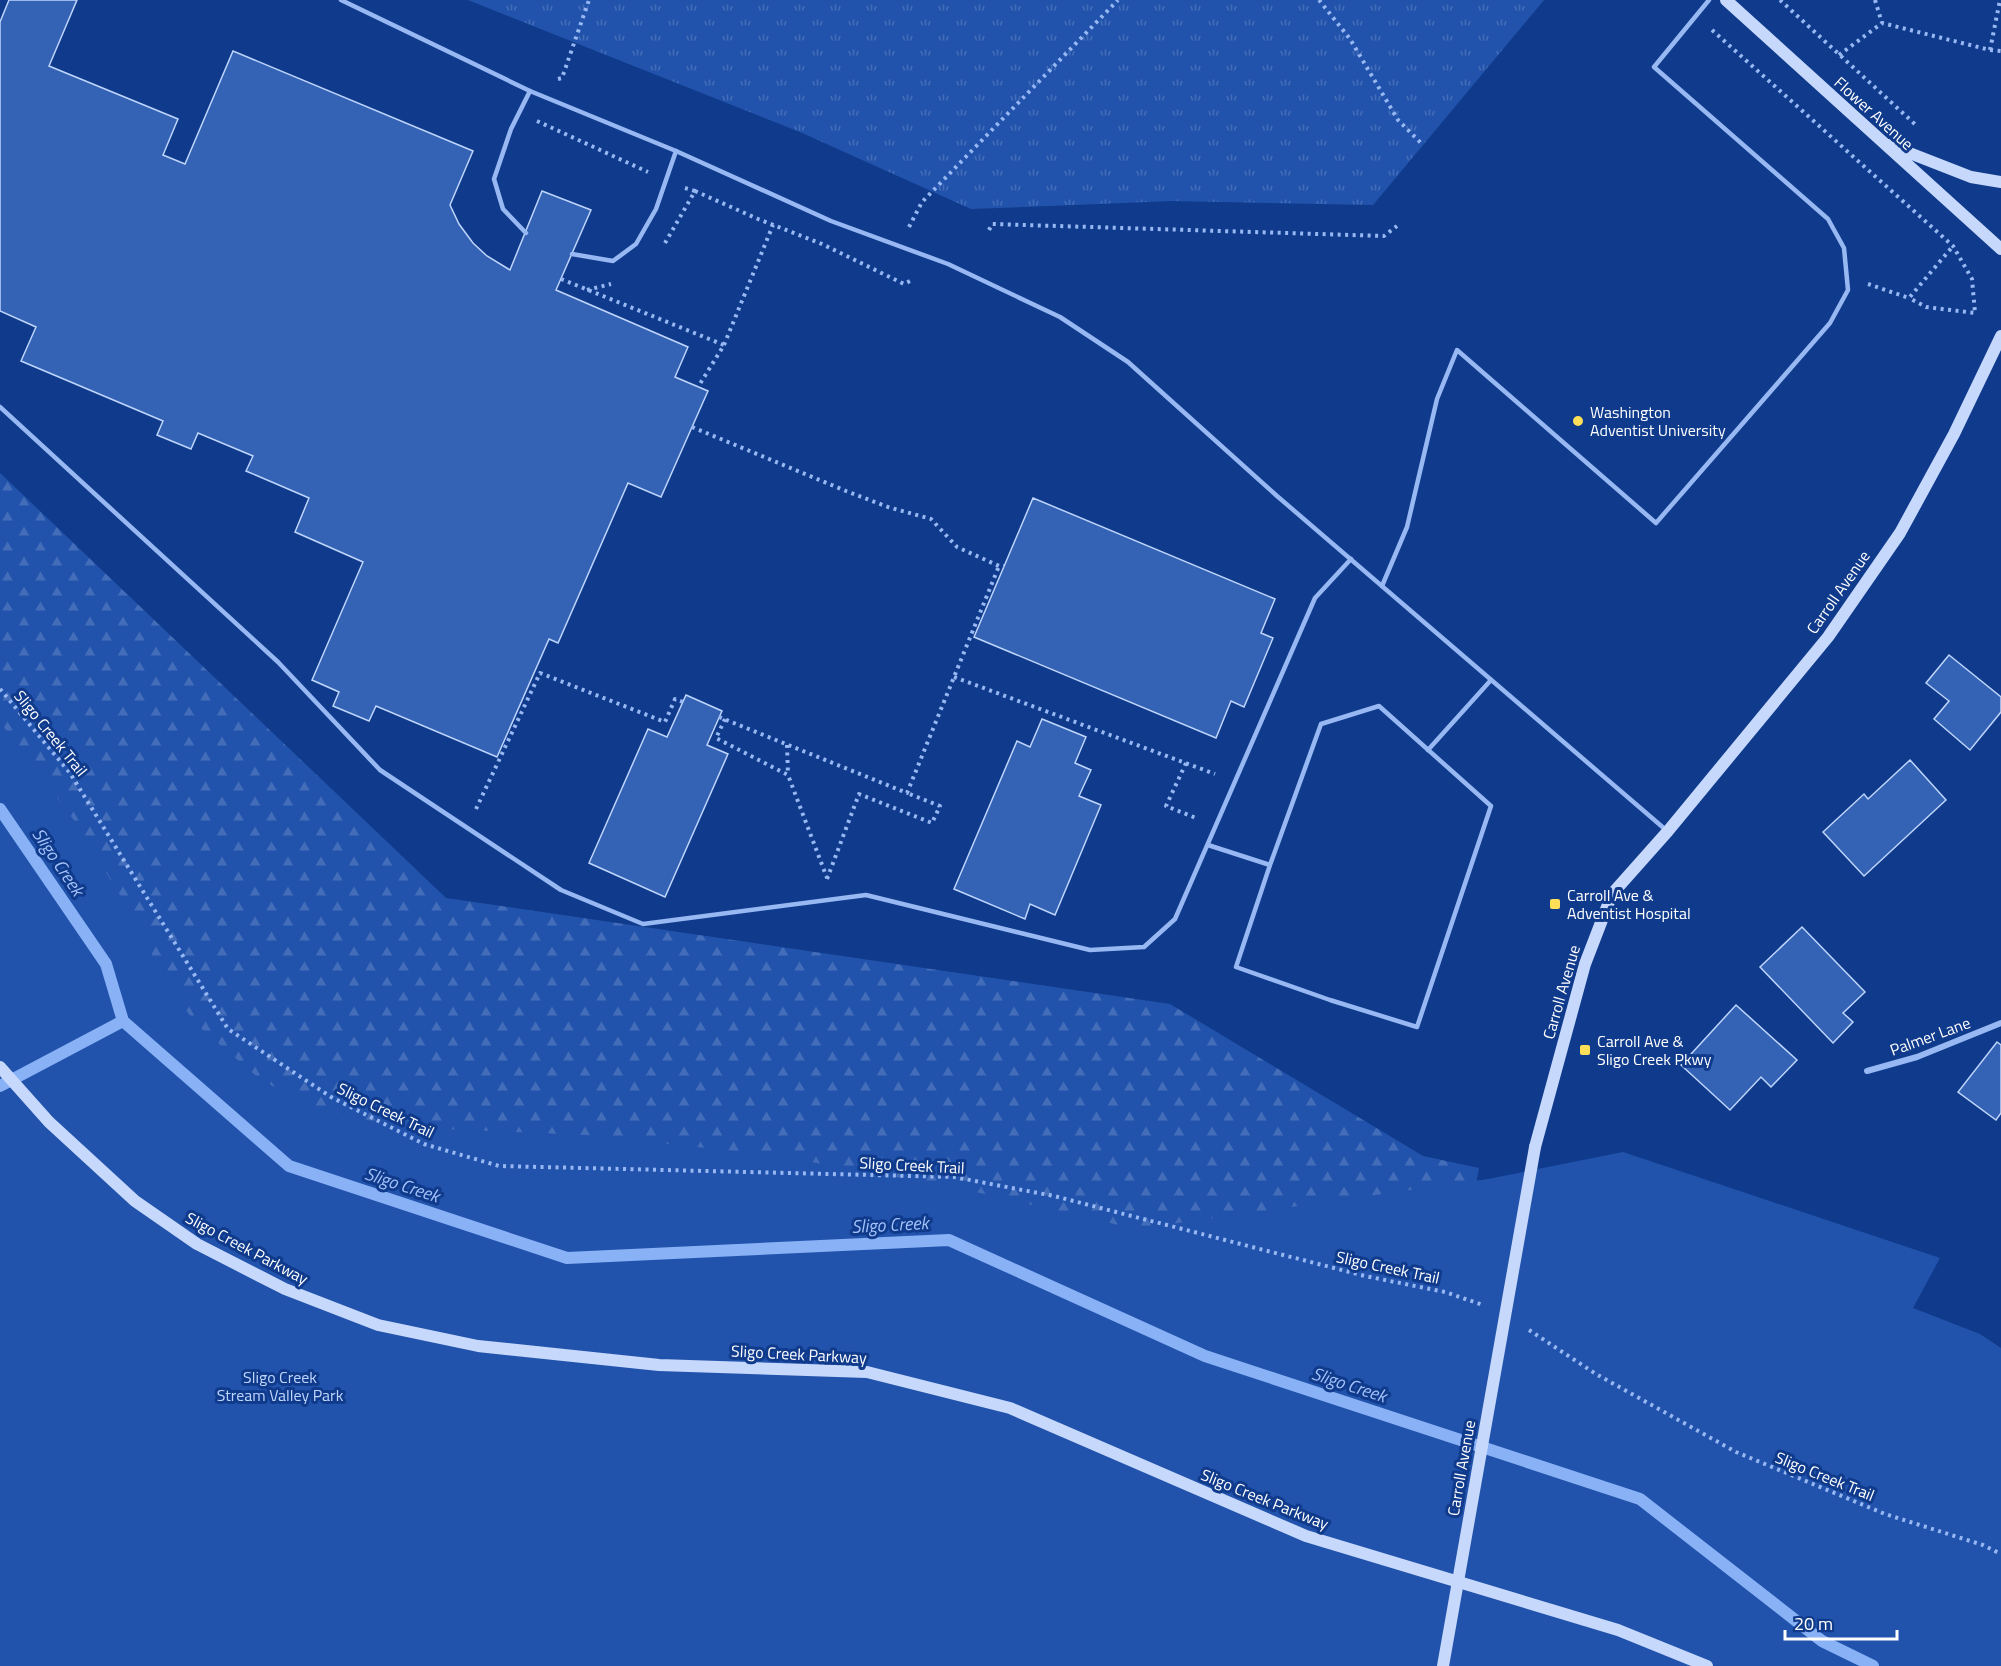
<svg xmlns="http://www.w3.org/2000/svg" width="2001" height="1666" viewBox="0 0 2001 1666" font-family="'Titillium Web',sans-serif">
<defs>
<pattern id="grass-tufts" width="24" height="20" patternUnits="userSpaceOnUse" patternTransform="scale(1.5)"><rect width="24" height="20" fill="#2253ac"/><path d="M3 7l-1-3M5 7V3M7 7l1-3M15 17l-1-3M17 17v-4M19 17l1-3" fill="none" stroke="#436db8"/></pattern>
<pattern id="forest-firs" width="22" height="20" patternUnits="userSpaceOnUse" patternTransform="scale(1.5)"><rect width="22" height="20" fill="#2253ac"/><path d="M5 1l3.5 6h-7zM16 11l3.5 6h-7z" fill="#436db8"/></pattern>
</defs>
<rect width="100%" height="100%" fill="#103b8c"/>
<!-- grass -->
<polygon fill="url(#grass-tufts)" points="468,0 1544,0 1373,205 1172,201 971,209 800,132"/>
<!-- forest -->
<polygon fill="url(#forest-firs)" points="0,473 446,898 1170,1004 1423,1156 1479,1168 1421,1479 0,1666"/>
<!-- park -->
<polygon fill="#2253ac" points="0,722 73,819 138,924 163,978 196,1024 261,1080 312,1106 395,1127 585,1135 771,1155 954,1187 1136,1229 1488,1179 1623,1152 1940,1258 1913,1308 1980,1334 2001,1348 2001,1666 0,1666"/>
<g fill="none" stroke-linecap="round" stroke-linejoin="round">
<!-- stream -->
<g stroke="#88b1f6" stroke-width="12">
<polyline points="0,809 106,964 123,1021 289,1166 567,1258 949,1240 1205,1356 1640,1499 1822,1641 1873,1666"/>
<polyline points="0,1086 123,1021"/>
</g>
</g>
<!-- building -->
<g fill="#3462b4" stroke="#bed5fd" stroke-width="1.5">
<polygon points="9,0 77,0 49,66 178,119 163,155 185,164 233,51 473,151 450,205 459,224 473,243 487,256 510,270 542,191 591,210 556,290 688,347 675,377 708,391 661,497 628,483 558,643 549,639 497,757 376,706 369,721 333,706 339,692 312,680 363,562 295,532 309,498 246,471 253,456 198,433 191,449 157,435 163,421 21,361 36,327 0,311 0,22"/>
<polygon points="1033,498 1275,599 1261,633 1273,638 1244,707 1231,701 1216,738 974,637"/>
<polygon points="1949,655 2001,697 2001,712 1970,750 1934,719 1949,701 1926,683"/>
<polygon points="686,695 722,711 707,745 728,754 665,897 589,863 648,729 667,737"/>
<polygon points="1042,719 1086,737 1075,763 1091,770 1079,796 1101,805 1055,915 1030,904 1025,919 954,889 1017,741 1030,747"/>
<polygon points="1910,760 1946,800 1864,876 1823,832 1864,794 1868,799"/>
<polygon points="1802,927 1865,992 1843,1013 1853,1022 1833,1043 1760,967"/>
<polygon points="1736,1005 1797,1060 1771,1087 1761,1077 1730,1110 1681,1065"/>
<polygon points="1997,1042 2001,1045 2001,1113 1996,1120 1958,1092"/>
</g>
<g fill="none" stroke-linecap="round" stroke-linejoin="round">
<!-- path -->
<g stroke="#97b8f2" stroke-width="4" stroke-dasharray="3 4.5" stroke-linecap="butt">
<polyline points="1319,0 1350,39 1398,120 1423,145"/>
<polyline points="1780,0 1918,127"/>
<polyline points="1875,0 1882,23"/>
<polyline points="1712,30 1953,246 1972,279 1975,313 1926,307 1909,298"/>
<polyline points="1990,50 2000,0"/>
<polyline points="1839,55 1882,23 1990,50 2001,51"/>
<polyline points="558,79 562,78 589,0"/>
<polyline points="537,121 648,172"/>
<polyline points="695,191 758,219 822,244 904,284 910,281"/>
<polyline points="909,227 922,202 1118,0"/>
<polyline points="989,230 992,224 1384,236 1397,226"/>
<polyline points="665,243 695,191 685,188"/>
<polyline points="561,279 724,345 698,387"/>
<polyline points="1868,284 1909,298 1953,246"/>
<polyline points="587,290 611,284"/>
<polyline points="724,345 773,225"/>
<polyline points="692,427 846,491 888,507 931,519 957,547 999,566 1004,566"/>
<polyline points="954,677 1215,774"/>
<polyline points="0,689 70,773 228,1029 331,1097 424,1144 499,1166 954,1177 1054,1196 1365,1276 1445,1292 1483,1305"/>
<polyline points="719,717 907,793 999,566"/>
<polyline points="725,719 716,738 788,775 827,878"/>
<polyline points="787,745 788,775"/>
<polyline points="1186,763 1166,806 1196,818"/>
<polyline points="476,809 540,673 665,722 675,699 683,702"/>
<polyline points="827,879 859,794 932,823 940,806 907,793"/>
<polyline points="1529,1330 1596,1374 1736,1452 1885,1514 1983,1545 2001,1554"/>
</g>
<!-- lane -->
<g stroke="#97b8f2" stroke-width="4.5">
<polyline points="341,0 530,91 676,151 831,221 948,264 1060,317 1128,362 1277,496 1666,830"/>
<polyline points="526,233 503,209 494,179 511,129 530,91"/>
<polyline points="572,254 613,261 636,244 656,209 676,151"/>
<polyline points="0,407 278,662 380,770 561,890 643,924 866,895 1090,950 1144,947 1175,919 1315,598 1351,559"/>
<polyline points="1382,586 1407,527 1437,399 1457,350 1656,523 1830,323 1848,290 1844,248 1828,219 1654,67 1709,0"/>
<polyline points="1428,750 1491,680"/>
<polyline points="1208,845 1270,865 1236,967 1330,1000 1417,1027 1491,806 1379,706 1321,724 1270,865"/>
</g>
<!-- street -->
<polyline stroke="#97b8f2" stroke-width="6" points="1867,1071 1917,1057 2001,1023"/>
<!-- secondary -->
<g stroke="#c6d8fc" stroke-width="12">
<polyline points="1726,0 2001,249"/>
<polyline points="1889,145 1971,177 2001,182"/>
<polyline points="0,1067 49,1122 135,1201 197,1244 285,1289 378,1325 478,1346 659,1365 867,1372 1010,1408 1306,1536 1618,1630 1707,1666"/>
<polyline points="1535,1147 1585,964 1612,894 1668,831 1828,637 1900,533 1954,434 2001,336"/>
</g>
<!-- secondary-bridge -->
<polyline stroke="#c6d8fc" stroke-width="12" points="1443,1666 1535,1147"/>
</g>
<!-- markers -->
<g fill="#ffde58" stroke="#103b8c" stroke-width="2">
<circle cx="1578" cy="421" r="6"/>
<rect x="1549" y="898" width="12" height="12" rx="3"/>
<rect x="1579" y="1044" width="12" height="12" rx="3"/>
</g>
<g text-anchor="middle" stroke-width="6" stroke-linejoin="round" paint-order="stroke">
<!-- street labels -->
<g font-size="16" fill="#fff" stroke="#103b8c">
<text transform="translate(1874 113) rotate(42)" y="6">Flower Avenue</text>
<text transform="translate(1838 592) rotate(-55)" y="6">Carroll Avenue</text>
<text transform="translate(51 733) rotate(51)" y="6">Sligo Creek Trail</text>
<text transform="translate(1561 992) rotate(-74)" y="6">Carroll Avenue</text>
<text transform="translate(1930 1036) rotate(-20)" y="6">Palmer Lane</text>
<text transform="translate(386 1110) rotate(26)" y="6">Sligo Creek Trail</text>
<text transform="translate(912 1165) rotate(3)" y="6">Sligo Creek Trail</text>
<text transform="translate(247 1248) rotate(28)" y="6">Sligo Creek Parkway</text>
<text transform="translate(1388 1267) rotate(12)" y="6">Sligo Creek Trail</text>
<text transform="translate(799 1354) rotate(3)" y="6">Sligo Creek Parkway</text>
<text transform="translate(1461 1468) rotate(-80)" y="6">Carroll Avenue</text>
<text transform="translate(1825 1476) rotate(22)" y="6">Sligo Creek Trail</text>
<text transform="translate(1265 1499) rotate(22)" y="6">Sligo Creek Parkway</text>
</g>
<!-- poi labels -->
<g font-size="16" fill="#fff" stroke="#103b8c" text-anchor="start">
<text x="1590" y="418">Washington<tspan x="1590" dy="18">Adventist University</tspan></text>
<text x="1567" y="901">Carroll Ave &amp;<tspan x="1567" dy="18">Adventist Hospital</tspan></text>
<text x="1597" y="1047">Carroll Ave &amp;<tspan x="1597" dy="18">Sligo Creek Pkwy</tspan></text>
</g>
<!-- park labels -->
<g font-size="16" fill="#bed5fd" stroke="#103b8c">
<text x="280" y="1383">Sligo Creek<tspan x="280" dy="18">Stream Valley Park</tspan></text>
</g>
<!-- water labels -->
<g font-size="18" font-style="italic" fill="#a3c2f9" stroke="#103b8c">
<text transform="translate(58 862) rotate(56)" y="6">Sligo Creek</text>
<text transform="translate(402 1185) rotate(18)" y="6">Sligo Creek</text>
<text transform="translate(890 1225) rotate(-3)" y="6">Sligo Creek</text>
<text transform="translate(1349 1385) rotate(18)" y="6">Sligo Creek</text>
</g>
</g>
<!-- scale -->
<path d="M1785 1630v9h112v-9" fill="none" stroke="#ffffff" stroke-width="3"/>
<text x="1794" y="1630" font-size="18" fill="#ffffff" stroke="#103b8c" stroke-width="4.5" paint-order="stroke">20 m</text>
</svg>
